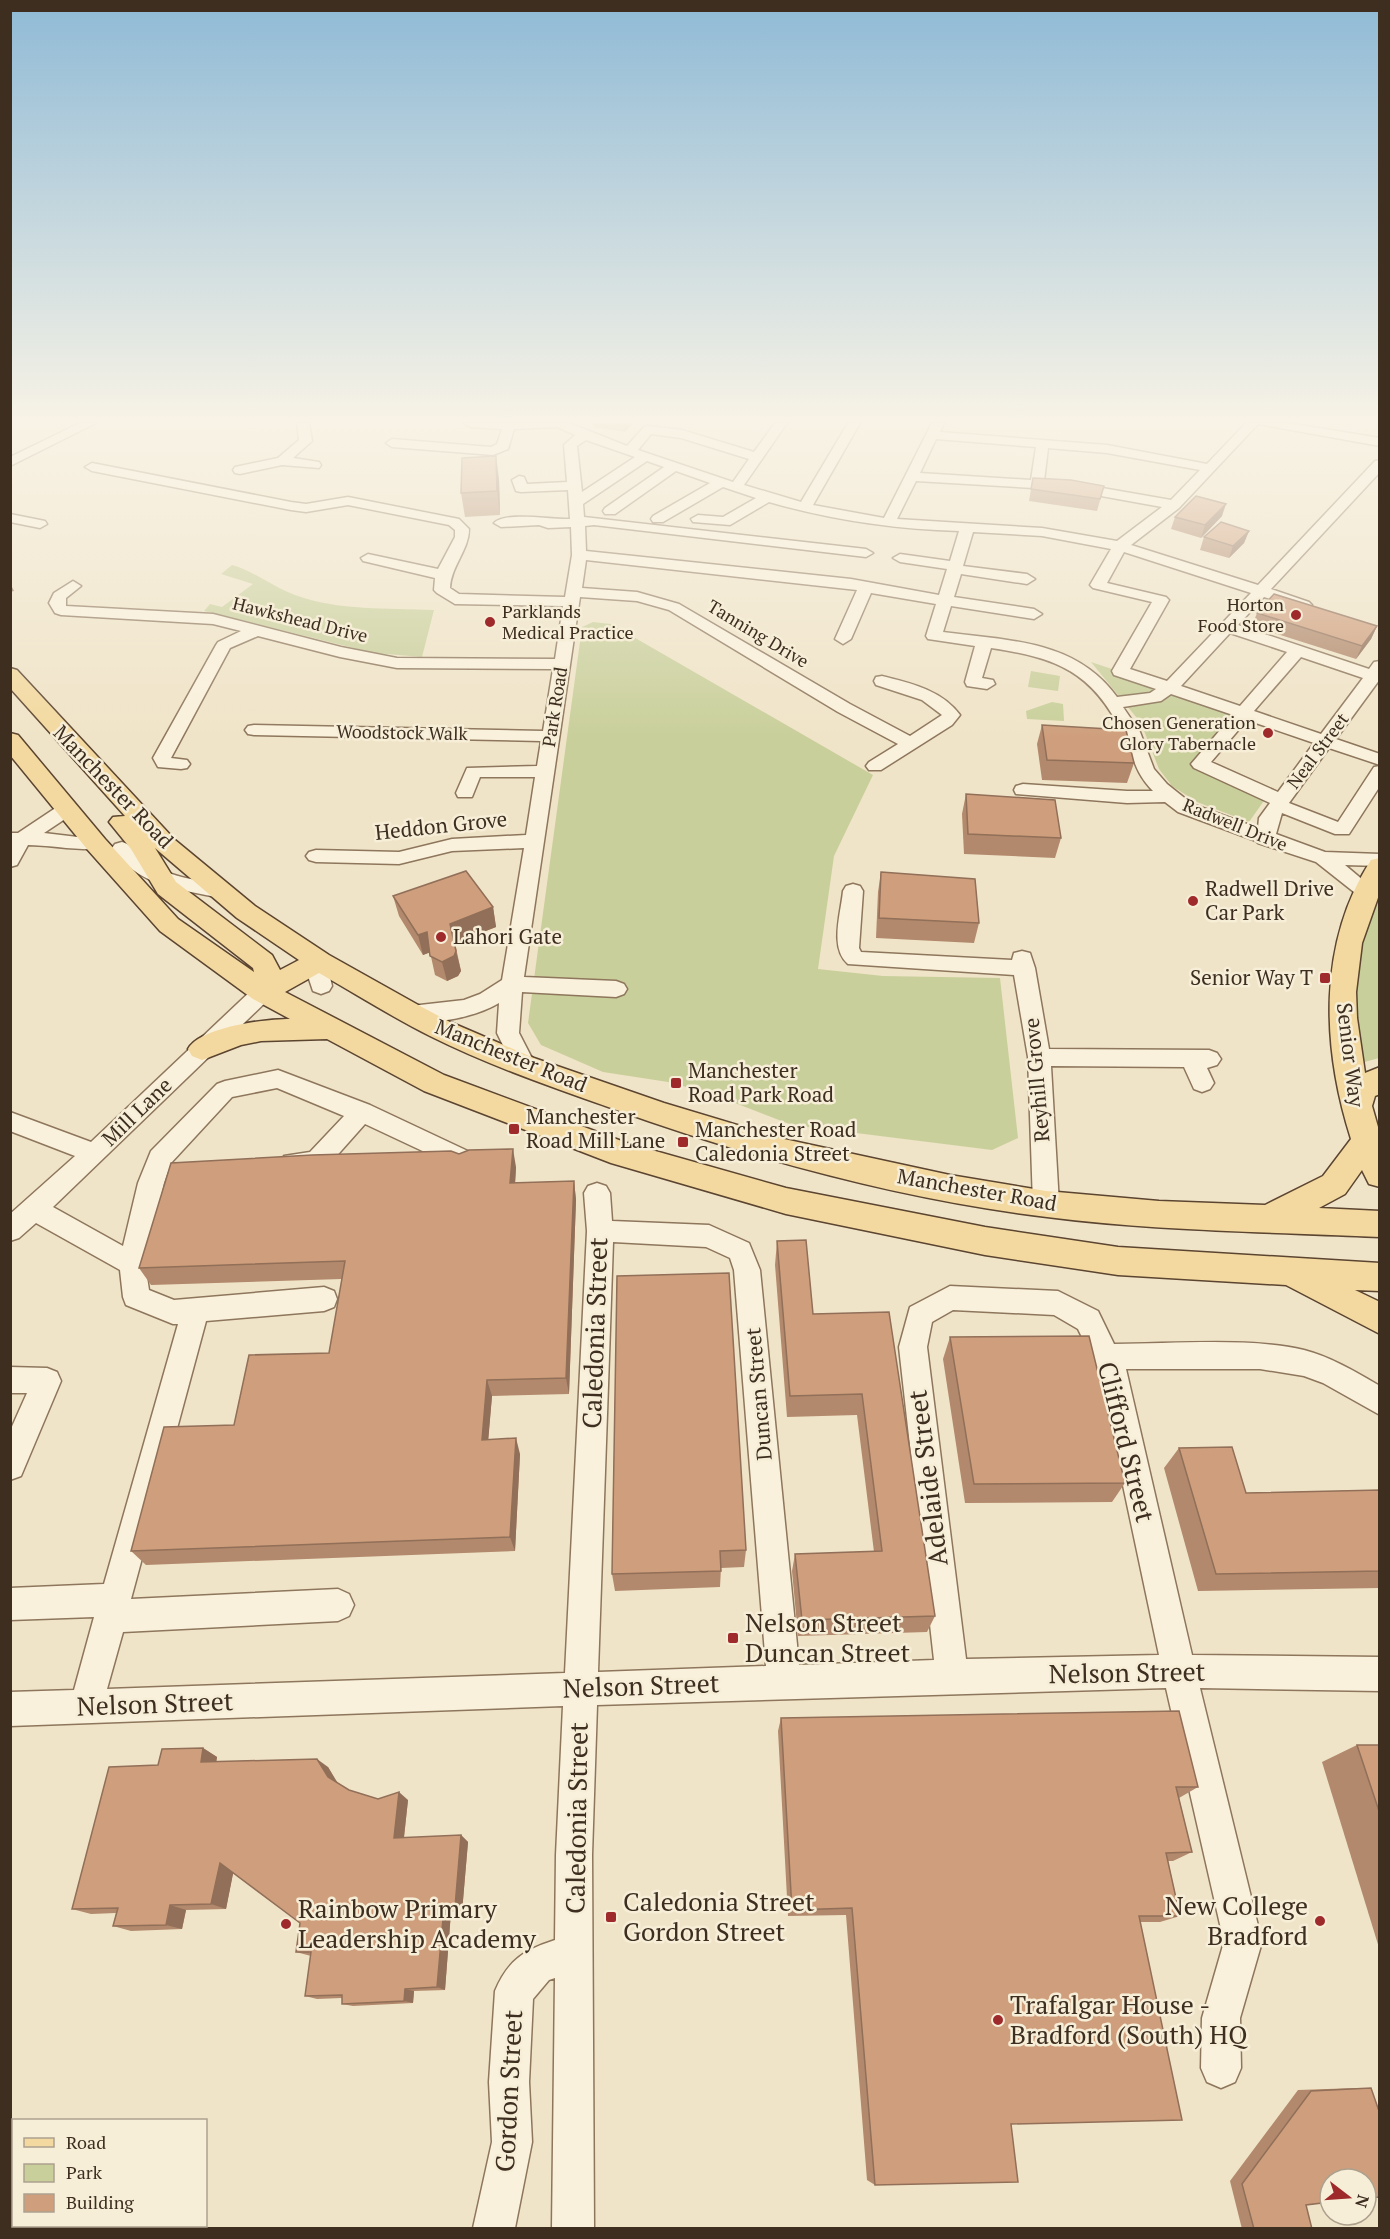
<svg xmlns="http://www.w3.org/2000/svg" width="1390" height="2239" viewBox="0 0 1390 2239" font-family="'PT Serif',serif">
<rect width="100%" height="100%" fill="#f0e4c8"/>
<!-- green -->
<g fill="#c9cf9b">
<path d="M232,565C252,570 273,587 295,595C339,611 388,608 434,610L422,657L374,653L204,611L210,604L222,607L253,584L221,574Z"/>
<polygon points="593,622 611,624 873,775 834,856 818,969 883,976 1000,978 1018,1138 992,1150 792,1125 712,1094 668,1082 603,1072 541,1045 528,1023 582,627"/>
<polygon points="1091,662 1244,713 1200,764 1268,795 1249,822 1197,802 1172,786 1159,769 1141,723"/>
<polygon points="1031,671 1060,676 1058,691 1028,687"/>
<polygon points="1052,702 1063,704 1064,721 1027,719 1026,711"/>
<path d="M1379,894V1058L1361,1063C1352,1007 1356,946 1379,894Z"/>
</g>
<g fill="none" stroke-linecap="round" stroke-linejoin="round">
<defs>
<g id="minor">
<polygon points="80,423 96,423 10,466 10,457"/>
<polygon points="297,423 309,423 312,441 293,458 319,462 321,465 319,468 282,465 240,474 235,473 233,470 235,467 278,458 299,440"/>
<path d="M464,423H569L627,446L644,427L648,426L682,430L754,452L775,423H787L744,485L801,502L848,423H860L813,505L884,518L932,423H944L940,432L1107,445L1207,464L1246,423H1288L1380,438V446L1258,424L1179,508L1131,545L1258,585L1375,461L1380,460V472L1271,589L1309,602L1312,605L1309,608L1304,610L1264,597L1238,625L1369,669L1374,662L1380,661V679L1336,739L1380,754V765L1329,748L1289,803L1338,822L1374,767L1380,766V786L1349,834H1335L1282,813L1276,834L1325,852L1380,854V866L1345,865L1376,891L1373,896L1366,898L1359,896L1316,862L1258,843L1256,841L1178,812L1165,802L1127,803L1016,794L1014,790L1016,786L1023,784L1127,791H1153C1134,772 1134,756 1123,734C1092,671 1057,658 991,648L982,678L993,680L995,684L987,689L967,686L965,682L975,646L928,639L926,636L936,604L871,593L851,639L843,644L835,639L857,590L586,560L582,588L637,592L679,604L850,704L910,736L942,715L922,700L876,685L874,681L876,677L882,676C910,683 942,690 960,715L952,725L881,770H869L866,766L869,762L898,744L838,712L669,610L637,601L580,597L524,977L616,981L624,984L627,989L624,994L616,997L522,992L519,1033L536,1066L532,1072L524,1075L516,1072L497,1033L499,1003C476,1017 429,1027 402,1019L399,1013L402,1007L464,1000L480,994L502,980L524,848L452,851L399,864L316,862L309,860L306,856L309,852L316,850L399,852L452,839L526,835L535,777H480L472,797H458L456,793L467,768L537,766L541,741L254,735L248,734L245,730L248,726L254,725L543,731L553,669L397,668L340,657L258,636L230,648L171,758L187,760L190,764L187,768L181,769L158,767L153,758L216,645L218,642L241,631L213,624L61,615L55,613L49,603L54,593L73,581L81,586L66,598V606L213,614L341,647L397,658L555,659L563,606L455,604L437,593L434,590L435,578L363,561L361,558L368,554L438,569L455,537V530L449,525L348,505L306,512L291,510L92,471L85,467L92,463L291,502L306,504L348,497L459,519L469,529C469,550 451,566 450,588L459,594L565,597L572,555L571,527L548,528L539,525L501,527L494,523C506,511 553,520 570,519L568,490L521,492L516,491L512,480L519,476L524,477L527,484L567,482L564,445L575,435L557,427L514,429L508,449L493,455L392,447L386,443L392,439L491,447L497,444L502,429L470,427ZM651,434L681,438L749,459L733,482L638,450ZM936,439L1036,447L1031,480L920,473ZM586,440L635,457L582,492L577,446ZM1048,448L1107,453L1200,470L1171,500L1068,482L1044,481ZM647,461L664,467L605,508L603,511L605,514H615L676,471L710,483L653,516L651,519L653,522H663L723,487L756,498L723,517L698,515L691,519L693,522L730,525L769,502C832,520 893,529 959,531L950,561L900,554L893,558L900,562L947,569L939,595L851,579L586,551L585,526L594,525L866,557L873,553L866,549L584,517L583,504ZM916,481L1068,490L1162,507L1117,541L1042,528L897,519ZM973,532L1042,536L1111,549L1090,585L1093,588L1152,602L1112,671L1114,675L1156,689L1150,693L1117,697C1075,639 1008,641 943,632L951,606L1034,619L1042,614L1034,609L954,597L961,574L1027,584L1035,579L1027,574L963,566ZM1124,552L1251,593L1167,681L1130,669L1169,600L1166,597L1107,583ZM1230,633L1287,652L1240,706L1181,686ZM1301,657L1363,678L1321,734L1254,711ZM1171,694L1233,715L1191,764L1194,768L1270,803L1259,818L1258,828L1192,804L1167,784L1154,769L1140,732L1123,707L1161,701ZM1247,720L1314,743L1278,792L1211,762Z"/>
<polygon points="10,514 45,521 47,524 40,528 10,522"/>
<path d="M67,803L74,805L76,809L74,813L44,833L103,840L106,844L103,848C88,852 48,845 28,845L17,865L10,867V833H18L60,805Z"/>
<path d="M122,842C134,845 146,862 160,869C181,880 205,880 228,886L231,891L228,896C218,899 207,895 196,893C163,887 131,877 112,848L115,844Z"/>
<path d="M853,884L860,886L863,891L859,948L861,952L1012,960L1014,953L1022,951L1030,953L1035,968L1049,1049L1209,1050L1217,1053L1221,1059L1217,1065L1207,1068L1214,1083L1210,1089L1202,1092L1194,1089L1184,1067L1051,1066L1059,1204L1055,1211L1046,1214L1037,1211L1033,1204L1028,1057L1014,975L848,964C829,948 841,913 843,891L846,886Z"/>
<polygon points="320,955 328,957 331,962 329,973 332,986 329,991 321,994 313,991 307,973 312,957"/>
<path d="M263,984L271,987L274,992L271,997L53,1207L123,1246L138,1183L151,1151L217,1084L225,1081L278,1070L370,1105L472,1153L475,1160L472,1167L463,1170L365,1124L325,1169C312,1173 297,1174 284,1170L281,1163L284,1156L310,1152L344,1116L277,1088L232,1097L171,1163L164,1183L145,1264L149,1290L174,1300L324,1287L334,1291L337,1299L334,1307L324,1311L206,1321L131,1599L338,1589L349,1594L354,1605L349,1616L338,1621L123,1632L107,1689L565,1673L587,1231L584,1193L588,1186L597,1183L606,1186L610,1193L612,1221L709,1225L749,1243L760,1270L799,1665L934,1660L899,1347L910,1307L950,1286L1058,1291L1098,1311L1114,1344C1172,1344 1249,1337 1304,1350C1331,1357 1356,1372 1380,1386V1415L1323,1383L1304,1376L1260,1369H1126L1192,1655L1380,1657V1691L1200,1688L1262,1942L1240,2018L1241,2068L1235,2082L1221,2088L1207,2082L1201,2068L1202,2018L1224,1942L1166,1688L597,1705L592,1855L594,2228H552L555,1978L549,1980L533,1999L529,2082L532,2142L515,2228H473L492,2142L489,2082L495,1991C508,1960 524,1950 555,1940L556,1855L563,1706L10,1726V1692L74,1690L94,1617L10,1620V1588L104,1584L178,1324H173L126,1305L123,1297L120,1270L36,1223L19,1238L10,1241V1214L75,1156L10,1131V1112L91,1142L255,987ZM613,1242L706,1247L730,1258L734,1270L766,1666L598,1672ZM953,1310L1054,1315L1078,1329L1099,1372L1159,1655L966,1659L927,1347L932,1322Z"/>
<polygon points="10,1367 47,1368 57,1372 61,1381 21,1476 10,1480 10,1431 27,1393 10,1393"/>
</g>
<path id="major" d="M10,668L17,670L175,840L255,906L329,955L420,1006L450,1022L534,1058L664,1103L784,1139L950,1175L1046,1191L1159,1201L1265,1205L1323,1176L1351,1139C1322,1048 1317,944 1371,860L1380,858V892L1362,943L1356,992L1357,1018L1365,1073L1380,1067V1094L1375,1096L1372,1106L1380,1134V1187L1369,1184L1362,1170L1345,1194L1319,1208L1380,1211V1237C1269,1232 1157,1231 1047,1217C898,1199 751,1158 611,1108C549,1086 488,1065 430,1036C392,1017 356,994 319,973L285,992L444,1075L627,1143L786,1188L985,1227L1118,1247L1380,1263V1291L1355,1290L1380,1302V1334L1286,1285L1118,1275L985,1255L786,1214L611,1163L424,1091L327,1039L261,1041L241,1045L202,1060L192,1056L188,1049C200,1027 265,1019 290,1019L253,999L160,931L87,849L10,755V733L18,735L105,839L178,919L254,972L253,968L158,894L131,849L109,822L113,817L125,816L10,688ZM155,848L237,918L299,960L280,970L272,955L176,882Z"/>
</defs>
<!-- minor casing -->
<use href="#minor" stroke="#8d765c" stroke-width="3"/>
<!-- major casing -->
<use href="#major" stroke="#5b4430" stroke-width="3"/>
<!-- minor -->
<use href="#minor" fill="#faf1dc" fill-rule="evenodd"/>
<!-- major -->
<use href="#major" fill="#f3d9a0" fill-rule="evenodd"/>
</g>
<!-- wall -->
<g fill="#b2896c">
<polygon points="593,423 633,423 625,432 594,427"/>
<polygon points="1033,478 1104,486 1097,511 1029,501"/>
<polygon points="499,479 500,515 465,517 461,493"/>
<polygon points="1222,516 1201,538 1171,529 1175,517"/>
<polygon points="1249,531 1244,543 1229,558 1200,550 1204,537"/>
<polygon points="1257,613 1377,626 1371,639 1356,659 1252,626"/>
<polygon points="1042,725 1134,763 1127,783 1042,780 1037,744"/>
<polygon points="966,794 1061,838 1055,858 964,854 962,814"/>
<polygon points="881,872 979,923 974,943 876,938 878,892"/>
<polygon points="393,896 493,907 496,927 455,943 461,971 458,976 447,981 435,975 430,952 423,955 399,916"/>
<polygon points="459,1154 516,1167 515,1183 574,1181 576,1200 569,1394 492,1396 488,1440 520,1454 515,1551 146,1565 131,1551 234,1425 329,1353 342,1279 151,1285 139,1268"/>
<polygon points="777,1241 813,1314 889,1312 935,1616 927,1632 798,1636 792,1571 795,1554 874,1552 857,1415 787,1417 775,1265"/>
<polygon points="617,1276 746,1550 744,1567 721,1568 720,1587 615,1591 612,1574"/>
<polygon points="950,1337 1125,1483 1112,1502 965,1503 943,1359"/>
<polygon points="1179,1448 1246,1493 1380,1490 1380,1588 1198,1591 1164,1468"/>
<polygon points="781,1718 1198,1787 1179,1798 1192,1852 1173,1861 1168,1861 1180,1916 1160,1922 1140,1922 1011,2124 875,2185 867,2180 846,1915 788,1916 778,1731"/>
<polygon points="1357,1745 1380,1745 1380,1951 1322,1762"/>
<polygon points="203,1748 217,1757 216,1762 328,1767 337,1783 349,1790 378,1799 408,1800 404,1838 461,1835 468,1842 462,1912 451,1912 445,1990 414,1991 413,2003 353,2006 342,2004 342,1998 317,1999 305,1996 311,1956 296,1952 300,1923 233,1873 226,1909 186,1910 182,1929 131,1931 113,1926 116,1913 91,1914 72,1909 158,1765"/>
<polygon points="1356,2088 1371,2088 1306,2205 1312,2229 1242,2229 1230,2181 1298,2090"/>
</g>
<!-- shaded-wall -->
<g fill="#916f58">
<polygon points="625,423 633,423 625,432"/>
<polygon points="496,456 499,479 500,515 497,491"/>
<polygon points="1226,504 1222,516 1201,538 1205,525"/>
<polygon points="1249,531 1244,543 1229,558 1233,546"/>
<polygon points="10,583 14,591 10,592"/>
<polygon points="1377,626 1371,639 1356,659 1362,646"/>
<polygon points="493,907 496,927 455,943 450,924"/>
<polygon points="427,932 431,952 423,955 418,935"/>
<polygon points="456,951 461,971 458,976 447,981 442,962"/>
<polygon points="513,1149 516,1167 514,1202 510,1183"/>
<polygon points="574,1181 576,1200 569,1394 566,1378"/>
<polygon points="487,1380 492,1396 487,1455 482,1440"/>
<polygon points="516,1438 520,1454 515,1551 510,1537"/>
<polygon points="203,1748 217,1757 215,1771 201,1762"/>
<polygon points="317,1759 328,1767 339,1785 328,1777"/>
<polygon points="399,1792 408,1800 403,1845 394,1838"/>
<polygon points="461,1835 468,1842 462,1912 455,1907"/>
<polygon points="220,1863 234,1869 226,1909 211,1904"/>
<polygon points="170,1905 186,1910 182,1929 166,1925"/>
<polygon points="444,1907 451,1912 445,1990 437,1987"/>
<polygon points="405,1989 414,1991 413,2003 404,2001"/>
</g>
<!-- building -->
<g fill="#cf9f7d" stroke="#916f58" stroke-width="1.5">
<polygon points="496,456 497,491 461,493 462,458"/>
<polygon points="1033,478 1071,480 1104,486 1100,499 1031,489"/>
<polygon points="1196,496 1226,504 1205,525 1175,517"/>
<polygon points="1221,522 1249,531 1233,546 1204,537"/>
<polygon points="1274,594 1377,626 1362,646 1257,613"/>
<polygon points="1042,725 1126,730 1134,763 1047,760"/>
<polygon points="966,794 1055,800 1061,838 968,834"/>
<polygon points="466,871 493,907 450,924 456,951 454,956 442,962 430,956 427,932 418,935 393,896"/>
<polygon points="881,872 975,879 979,923 879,918"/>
<polygon points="513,1149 510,1183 574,1181 566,1378 487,1380 482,1440 516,1438 510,1537 131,1551 164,1427 234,1425 249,1355 329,1353 345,1261 139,1268 171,1163 312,1155 451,1151 459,1154 469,1150"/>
<polygon points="806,1240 813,1314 889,1312 935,1616 802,1620 795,1554 882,1551 862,1394 790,1396 777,1241"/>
<polygon points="729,1273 746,1550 720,1551 721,1571 612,1574 617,1276"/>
<polygon points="1089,1336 1125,1483 974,1484 950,1337"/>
<polygon points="1232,1447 1246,1493 1380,1490 1380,1571 1216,1574 1179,1448"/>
<polygon points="1179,1711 1198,1787 1176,1787 1192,1852 1166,1853 1180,1916 1139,1916 1182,2120 1011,2124 1018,2182 875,2185 852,1908 792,1910 781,1718"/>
<polygon points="1357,1745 1380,1745 1380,1814"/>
<polygon points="203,1748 201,1762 317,1759 328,1777 349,1790 378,1799 399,1792 394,1838 461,1835 455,1907 444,1907 437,1987 405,1989 404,2001 342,2004 342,1995 305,1996 311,1952 296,1952 300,1923 220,1863 211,1904 170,1905 166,1925 113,1926 118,1908 72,1909 109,1767 158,1765 162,1749"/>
<polygon points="1371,2088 1380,2114 1380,2197 1366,2198 1366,2179 1330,2179 1330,2202 1306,2205 1312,2229 1254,2229 1242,2184 1311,2091"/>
</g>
<!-- sky -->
<linearGradient id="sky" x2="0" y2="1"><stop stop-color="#8fbad6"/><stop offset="0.57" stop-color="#f8f3e6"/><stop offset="1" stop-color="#f8f3e6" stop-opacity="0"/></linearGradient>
<rect width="1390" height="737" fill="url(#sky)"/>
<!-- markers -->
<g fill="#9e2a2b" stroke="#f7eed8" stroke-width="2">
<circle cx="1296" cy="615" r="6"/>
<circle cx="490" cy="622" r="6"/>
<circle cx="1268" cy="733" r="6"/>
<circle cx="1193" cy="901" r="6"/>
<circle cx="441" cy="937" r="6"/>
<rect x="1319" y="972" width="12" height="12" rx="3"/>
<rect x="670" y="1077" width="12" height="12" rx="3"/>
<rect x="508" y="1123" width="12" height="12" rx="3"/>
<rect x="677" y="1136" width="12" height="12" rx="3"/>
<rect x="727" y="1632" width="12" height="12" rx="3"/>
<rect x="605" y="1911" width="12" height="12" rx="3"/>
<circle cx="1320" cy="1921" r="6"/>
<circle cx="286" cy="1924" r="6"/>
<circle cx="998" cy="2020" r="6"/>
</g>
<g text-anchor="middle" stroke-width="5" stroke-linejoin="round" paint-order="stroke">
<!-- far-poi labels -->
<g font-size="18" fill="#3d2e20" stroke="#f7eed8" text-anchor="end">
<text x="1284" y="611">Horton<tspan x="1284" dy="21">Food Store</tspan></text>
<text x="502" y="618" text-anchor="start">Parklands<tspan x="502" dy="21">Medical Practice</tspan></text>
<text x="1256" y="729">Chosen Generation<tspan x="1256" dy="21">Glory Tabernacle</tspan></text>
</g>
<!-- far-street labels -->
<g font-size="18" fill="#3d2e20" stroke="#f7eed8">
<text transform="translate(300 620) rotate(14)" y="6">Hawkshead Drive</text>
<text transform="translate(758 634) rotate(31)" y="6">Tanning Drive</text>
<text transform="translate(555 707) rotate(-81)" y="6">Park Road</text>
<text transform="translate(402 733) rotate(1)" y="6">Woodstock Walk</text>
<text transform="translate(1318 751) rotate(-53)" y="6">Neal Street</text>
<text transform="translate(1235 825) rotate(22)" y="6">Radwell Drive</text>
</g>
<!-- street labels -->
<g font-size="21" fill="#3d2e20" stroke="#f7eed8">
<text transform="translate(113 787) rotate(46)" y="7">Manchester Road</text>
<text transform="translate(441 826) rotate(-6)" y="7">Heddon Grove</text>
<text transform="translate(1350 1055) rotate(83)" y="7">Senior Way</text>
<text transform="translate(511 1056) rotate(22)" y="7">Manchester Road</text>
<text transform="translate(1037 1080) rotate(-95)" y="7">Reyhill Grove</text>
<text transform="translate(137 1112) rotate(-44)" y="7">Mill Lane</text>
<text transform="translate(977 1190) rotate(10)" y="7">Manchester Road</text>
<text transform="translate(759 1394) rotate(-95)" y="7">Duncan Street</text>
</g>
<!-- poi labels -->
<g font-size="21" fill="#3d2e20" stroke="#f7eed8" text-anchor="start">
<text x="1205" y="896">Radwell Drive<tspan x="1205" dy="24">Car Park</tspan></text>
<text x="453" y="944">Lahori Gate</text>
<text x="1313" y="985" text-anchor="end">Senior Way T</text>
<text x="688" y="1078">Manchester<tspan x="688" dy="24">Road Park Road</tspan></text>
<text x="526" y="1124">Manchester<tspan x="526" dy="24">Road Mill Lane</tspan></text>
<text x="695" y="1137">Manchester Road<tspan x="695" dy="24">Caledonia Street</tspan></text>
</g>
<!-- near-street labels -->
<g font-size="26" fill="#3d2e20" stroke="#f7eed8">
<text transform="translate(595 1333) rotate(-88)" y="9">Caledonia Street</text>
<text transform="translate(1126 1442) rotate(76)" y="9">Clifford Street</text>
<text transform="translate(928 1478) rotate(-97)" y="9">Adelaide Street</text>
<text transform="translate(1127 1673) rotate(-1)" y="9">Nelson Street</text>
<text transform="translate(641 1686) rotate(-2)" y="9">Nelson Street</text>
<text transform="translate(155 1704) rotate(-2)" y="9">Nelson Street</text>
<text transform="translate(577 1818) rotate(-89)" y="9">Caledonia Street</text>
<text transform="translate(509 2091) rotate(-87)" y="9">Gordon Street</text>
</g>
<!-- near-poi labels -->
<g font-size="26" fill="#3d2e20" stroke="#f7eed8" text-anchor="start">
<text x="745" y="1632">Nelson Street<tspan x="745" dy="30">Duncan Street</tspan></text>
<text x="623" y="1911">Caledonia Street<tspan x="623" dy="30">Gordon Street</tspan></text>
<text x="1308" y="1915" text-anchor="end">New College<tspan x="1308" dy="30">Bradford</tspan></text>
<text x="298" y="1918">Rainbow Primary<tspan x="298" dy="30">Leadership Academy</tspan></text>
<text x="1010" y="2014">Trafalgar House -<tspan x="1010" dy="30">Bradford (South) HQ</tspan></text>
</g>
</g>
<!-- border -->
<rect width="1390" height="2239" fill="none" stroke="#3d2e20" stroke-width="24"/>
<!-- legend -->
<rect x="12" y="2119" width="195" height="108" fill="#f7eed8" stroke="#ada18e" stroke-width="1.5"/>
<rect x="24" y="2138" width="30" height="9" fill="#f3d9a0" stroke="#ada18e" stroke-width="1.5"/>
<text x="66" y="2149" font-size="18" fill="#3d2e20">Road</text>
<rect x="24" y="2164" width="30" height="18" fill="#c9cf9b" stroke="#ada18e" stroke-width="1.5"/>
<text x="66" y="2179" font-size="18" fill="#3d2e20">Park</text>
<rect x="24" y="2194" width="30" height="18" fill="#cf9f7d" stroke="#ada18e" stroke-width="1.5"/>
<text x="66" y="2209" font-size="18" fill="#3d2e20">Building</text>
<!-- north arrow -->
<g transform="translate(1348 2197) rotate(107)"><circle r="28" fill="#f7eed8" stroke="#ada18e" stroke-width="1.5"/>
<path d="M0-4.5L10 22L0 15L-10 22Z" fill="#9e2a2b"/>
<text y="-9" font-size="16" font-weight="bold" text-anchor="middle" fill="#3d2e20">N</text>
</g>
</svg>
